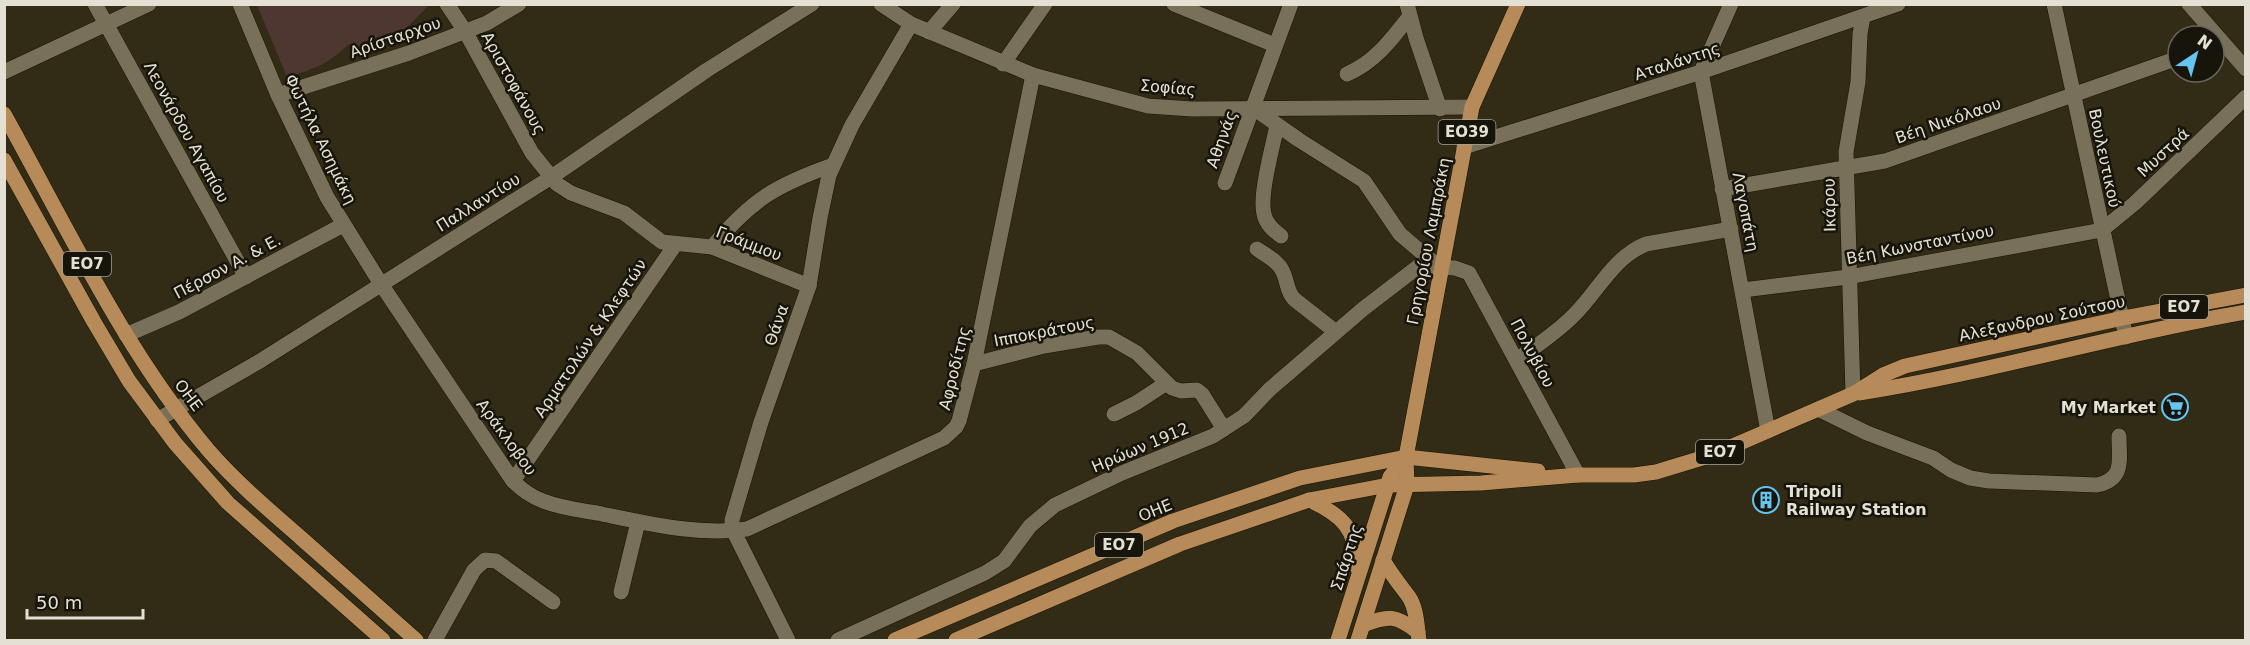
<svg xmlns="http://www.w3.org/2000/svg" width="2250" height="645" viewBox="0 0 2250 645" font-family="'DejaVu Sans',sans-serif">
<rect width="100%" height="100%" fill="#322b16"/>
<!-- green -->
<path fill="#4e3730" d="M257,5H429C418,16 391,46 377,50C367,53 357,48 349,44C328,64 315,69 287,77Z"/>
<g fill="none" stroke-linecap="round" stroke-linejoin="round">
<defs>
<g id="minor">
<polyline points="95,4 246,277"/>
<path d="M240,4L278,95L327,197L381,284L513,481C522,490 532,497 543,501C561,508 579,510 597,513C646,523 698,536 747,529L944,438L956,427L959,421L974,364L1033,75"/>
<polyline points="447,4 465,31 532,153 557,184 571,193 624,213 662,242 712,247 809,286"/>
<polyline points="881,4 911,24 1033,75 1148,106 1192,109 1472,107"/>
<polyline points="1174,4 1275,45"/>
<polyline points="1407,4 1416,38 1440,109"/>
<polyline points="1731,4 1701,72 1768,431"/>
<polyline points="2054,4 2126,337"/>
<polyline points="2189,4 2246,69"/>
<polyline points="929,32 953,4"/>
<polyline points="1003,64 1045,4"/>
<polyline points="4,72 149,4"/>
<path d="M1347,74C1374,63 1391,40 1409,17"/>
<polyline points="278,95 409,53 487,23 519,4"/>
<polyline points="1252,107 1299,140 1364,181 1400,234 1441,269"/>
<path d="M1277,125C1273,146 1259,195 1264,214C1266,224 1273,230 1281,236"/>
<polyline points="1464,147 1701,72 1898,4"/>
<polyline points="1225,183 1291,4"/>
<polyline points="1722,189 1885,161 2178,58"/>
<path d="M712,247C751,200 776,185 833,165"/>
<path d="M1257,249C1266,255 1278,261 1283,272C1288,282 1286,290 1294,299L1336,332"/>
<polyline points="1743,290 1848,277 2102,230 2135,203 2246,97"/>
<polyline points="126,335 179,312 343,225"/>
<path d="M1517,360C1536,346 1556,333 1573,316C1598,292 1611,259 1646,244L1731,229"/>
<polyline points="974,364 1044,346 1098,337 1109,337 1137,353 1172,388 1181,391 1197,390 1202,394 1224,429"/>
<polyline points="1853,394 1846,152 1858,82 1860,34 1863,17"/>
<path d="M1818,409L1867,433L1933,458L1951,470L1970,478L1989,481L2097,485C2125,479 2119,460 2119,436"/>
<polyline points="1114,414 1136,403 1165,384"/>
<polyline points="157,420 260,361 550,178 707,70 812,4"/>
<polyline points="513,481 675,245"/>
<polyline points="621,592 638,522"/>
<polyline points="435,640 474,570 485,560 496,561 553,602"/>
<polyline points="788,640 736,536 732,525 732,520 761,422 809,286 820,218 829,175 852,125 911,24"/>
<polyline points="838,640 985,573 1004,561 1030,526 1055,505 1122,473 1213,436 1244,416 1270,389 1363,309 1419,266 1455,268 1469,273 1578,475"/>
</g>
<g id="major">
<path d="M4,114C68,229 124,350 209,451C237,483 269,510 301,538C339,572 378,606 416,640"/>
<polyline points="4,160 94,322 129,381 175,443 228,503 383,640"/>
<path d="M1859,393C1989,373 2116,334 2246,312"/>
<path d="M1309,500C1341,514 1358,530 1357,567"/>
<path d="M1383,560C1391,574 1400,585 1409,597C1417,609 1417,627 1419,640"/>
<path d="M1363,625C1389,615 1396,615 1418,632"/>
<polyline points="895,640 1173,521 1300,478 1406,457 1538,471"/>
<polyline points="956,640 1180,544 1309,500 1388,485 1481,483 1578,475 1634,475 1656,472 1712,455 1853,394 1883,375 1905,366 2123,318 2246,295"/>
<polyline points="1338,640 1390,477 1406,457"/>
<polyline points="1358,640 1407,485 1406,457 1472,107 1518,4"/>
</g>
</defs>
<!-- minor casing -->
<use href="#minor" stroke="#1a1301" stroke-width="16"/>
<!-- major casing -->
<use href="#major" stroke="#1a1301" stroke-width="16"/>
<!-- minor -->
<use href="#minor" stroke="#787059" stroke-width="15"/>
<!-- major -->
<use href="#major" stroke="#b68a59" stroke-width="15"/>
</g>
<!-- icons -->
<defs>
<symbol id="supermarket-ring" viewBox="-11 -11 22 22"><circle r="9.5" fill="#17140b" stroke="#65c5ee" stroke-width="1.5"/><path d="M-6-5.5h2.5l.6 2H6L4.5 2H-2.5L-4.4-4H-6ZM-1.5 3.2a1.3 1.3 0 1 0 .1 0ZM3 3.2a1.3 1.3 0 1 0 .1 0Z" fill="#65c5ee"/></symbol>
<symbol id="building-ring" viewBox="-11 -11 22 22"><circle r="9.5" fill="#17140b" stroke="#65c5ee" stroke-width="1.5"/><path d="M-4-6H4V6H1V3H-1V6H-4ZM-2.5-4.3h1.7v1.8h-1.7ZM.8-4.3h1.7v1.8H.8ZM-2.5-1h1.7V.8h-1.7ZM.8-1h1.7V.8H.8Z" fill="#65c5ee"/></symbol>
</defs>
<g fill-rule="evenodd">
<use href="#supermarket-ring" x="2160" y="392" width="30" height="30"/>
<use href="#building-ring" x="1751" y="485" width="30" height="30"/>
</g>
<g text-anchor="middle" stroke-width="5" stroke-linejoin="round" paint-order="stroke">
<!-- shield labels -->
<g fill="#17140b" stroke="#a6a397" stroke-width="1.5">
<rect x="1438.5" y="120" width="57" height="24" rx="4.5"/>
<rect x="63" y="252" width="48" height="24" rx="4.5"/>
<rect x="2160" y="295" width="48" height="24" rx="4.5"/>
<rect x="1696" y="440" width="48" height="24" rx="4.5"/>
<rect x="1095" y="533" width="48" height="24" rx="4.5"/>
</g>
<g font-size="15" font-weight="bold" fill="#e4e0d3">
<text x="1467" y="137">ΕΟ39</text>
<text x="87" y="269">ΕΟ7</text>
<text x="2184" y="312">ΕΟ7</text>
<text x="1720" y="457">ΕΟ7</text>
<text x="1119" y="550">ΕΟ7</text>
</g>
<!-- street labels -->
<g font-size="16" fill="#e4e0d3" stroke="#17140b">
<text transform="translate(395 37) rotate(-19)" y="6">Αρίσταρχου</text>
<text transform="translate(1677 61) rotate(-18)" y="6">Αταλάντης</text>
<text transform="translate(514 83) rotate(61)" y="6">Αριστοφάνους</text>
<text transform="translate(1168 87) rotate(5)" y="6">Σοφίας</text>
<text transform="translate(1948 120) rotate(-19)" y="6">Βέη Νικόλαου</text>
<text transform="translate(187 132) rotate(61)" y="6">Λεονάρδου Αγαπίου</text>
<text transform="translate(321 139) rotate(64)" y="6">Φωτήλα Ασημάκη</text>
<text transform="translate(1221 139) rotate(-70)" y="6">Αθηνάς</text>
<text transform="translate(2163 152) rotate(-43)" y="6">Μυστρά</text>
<text transform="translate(2105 158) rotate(78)" y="6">Βουλευτικού</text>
<text transform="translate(478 202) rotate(-32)" y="6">Παλλαντίου</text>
<text transform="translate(1829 205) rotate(-91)" y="6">Ικάρου</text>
<text transform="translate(1746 212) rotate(79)" y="6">Λαγοπάτη</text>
<text transform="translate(1428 241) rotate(-79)" y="6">Γρηγορίου Λαμπράκη</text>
<text transform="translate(749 243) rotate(21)" y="6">Γράμμου</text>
<text transform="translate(1920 244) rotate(-11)" y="6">Βέη Κωνσταντίνου</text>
<text transform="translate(227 266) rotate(-28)" y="6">Πέρσον Α. &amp; Ε.</text>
<text transform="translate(2042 318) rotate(-12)" y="6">Αλεξανδρου Σούτσου</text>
<text transform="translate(776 325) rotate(-71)" y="6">Θάνα</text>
<text transform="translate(1044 331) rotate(-11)" y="6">Ιπποκράτους</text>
<text transform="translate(590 338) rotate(-56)" y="6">Αρματολών &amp; Κλεφτών</text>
<text transform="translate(1533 353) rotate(62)" y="6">Πολυβίου</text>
<text transform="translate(954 368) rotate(-76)" y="6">Αφροδίτης</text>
<text transform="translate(189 395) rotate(53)" y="6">ΟΗΕ</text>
<text transform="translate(507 437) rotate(54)" y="6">Αράκλοβου</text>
<text transform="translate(1140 447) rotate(-23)" y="6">Ηρώων 1912</text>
<text transform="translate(1155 510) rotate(-22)" y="6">ΟΗΕ</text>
<text transform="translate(1346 557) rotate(-72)" y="6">Σπάρτης</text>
</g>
<!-- poi labels -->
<g font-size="16" font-weight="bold" fill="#e4e0d3" stroke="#17140b" text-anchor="end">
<text x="2156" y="413">My Market</text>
<text x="1786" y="497" text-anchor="start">Tripoli<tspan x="1786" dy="18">Railway Station</tspan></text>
</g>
</g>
<!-- border -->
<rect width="2250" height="645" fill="none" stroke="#e4e0d3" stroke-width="12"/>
<!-- north arrow -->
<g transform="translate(2196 54) rotate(36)"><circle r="28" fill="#17140b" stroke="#69665b" stroke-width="1.5"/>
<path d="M0-4.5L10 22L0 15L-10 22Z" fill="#65c5ee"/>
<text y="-9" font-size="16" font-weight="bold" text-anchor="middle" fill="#e4e0d3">N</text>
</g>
<!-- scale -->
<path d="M27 609v9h116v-9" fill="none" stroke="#e4e0d3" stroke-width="3"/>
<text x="36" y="609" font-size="18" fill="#e4e0d3" stroke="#17140b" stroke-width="4.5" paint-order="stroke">50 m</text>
</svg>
